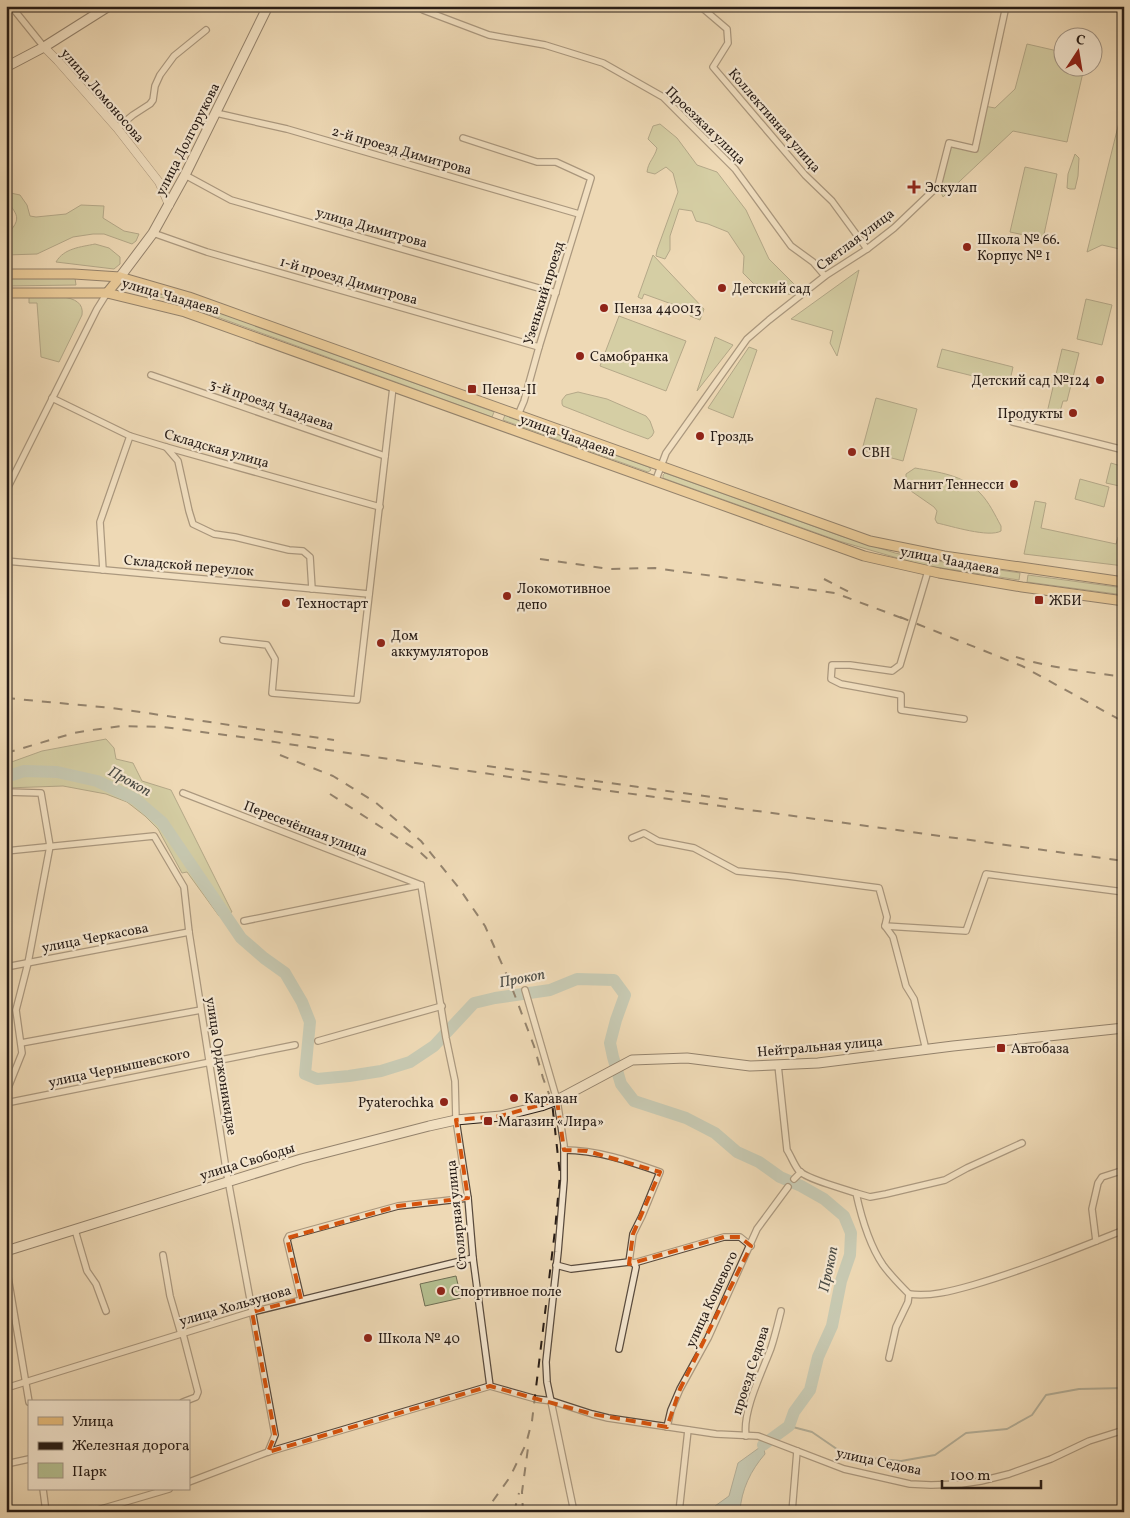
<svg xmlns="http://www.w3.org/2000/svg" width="1130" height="1518" viewBox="0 0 1130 1518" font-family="Vollkorn,serif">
<rect width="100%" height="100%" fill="#eed9b5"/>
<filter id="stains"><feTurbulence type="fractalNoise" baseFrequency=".004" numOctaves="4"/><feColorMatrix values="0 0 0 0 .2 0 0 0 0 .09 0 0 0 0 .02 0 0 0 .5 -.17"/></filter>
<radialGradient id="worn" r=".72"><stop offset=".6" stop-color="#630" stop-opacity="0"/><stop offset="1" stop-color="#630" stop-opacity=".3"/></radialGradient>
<!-- green -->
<g fill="#b5c091" stroke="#6e6e54">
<polygon points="1027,44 1062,52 1062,68 1084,68 1067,142 1013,131 943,197 938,186 949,143 975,149 984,106 995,108 1015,89"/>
<polygon points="1124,102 1124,250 1102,245 1087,252"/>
<path d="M660,124L677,138L697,165L717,172L746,210L769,259L798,288L796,295L787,294L775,286L754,284L743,273L744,256L728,232L708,224L696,221L692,211L679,209L670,236V250L665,259L656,256L657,250L678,192L673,173L666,167L655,174L647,172C648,162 655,157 657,148L648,139L653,126Z"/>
<polygon points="1075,154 1079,158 1078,176 1075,189 1070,189 1067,188 1068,174"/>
<polygon points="1025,167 1057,174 1043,239 1010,232"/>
<path d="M6,192L20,195L27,205L30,216L36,217L66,214L81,205L104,206L103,218L124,231L139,234L136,241L132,244L104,234H93L73,237L37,254L6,255V235C30,213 6,211 6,192Z"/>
<path d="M95,244L109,248L120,257V264L114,269L56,262C64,248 81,247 95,244Z"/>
<polygon points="653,255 704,309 700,320 690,316 691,311 644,294 642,299 638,297"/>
<polygon points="859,270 837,356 830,343 833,331 791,319"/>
<polygon points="6,278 75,278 76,285 6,286"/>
<polygon points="130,285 174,296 494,412 492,417 168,299 129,290"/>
<path d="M29,297C44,297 86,291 82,315L59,362L41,357L37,303H29Z"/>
<polygon points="1086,299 1112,305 1102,345 1077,339"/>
<polygon points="619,316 686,341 666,391 600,366"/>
<polygon points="715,337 733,345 697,391"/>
<polygon points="749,347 757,350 733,418 708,408"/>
<polygon points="942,349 1013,367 1009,385 937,367"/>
<polygon points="1062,349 1079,353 1067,401 1063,401 1059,415 1056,414 1055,419 1046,417"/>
<path d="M578,392L607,399L646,416L650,421L654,432L652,436L648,439C619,429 592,417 563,406L562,404V400L566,395Z"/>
<polygon points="876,398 917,409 903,461 862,450"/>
<polygon points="505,415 649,467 651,470 648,472 503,420"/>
<polygon points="1111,463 1124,467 1124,487 1106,483"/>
<path d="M915,468C938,472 964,475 980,493C989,502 995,515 1001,526V531C989,538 951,526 937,523L935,519L937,511L934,507L911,491L906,484V474Z"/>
<polygon points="665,473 841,536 895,553 923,559 1020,573 1019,580 922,565 894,557 839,541 663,478 663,475"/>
<polygon points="1080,479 1109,487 1104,507 1075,499"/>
<polygon points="1035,501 1046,503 1041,528 1116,544 1118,537 1124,538 1124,566 1024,554"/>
<polygon points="1028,575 1124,588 1124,595 1027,582"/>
<polygon points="106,739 114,748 116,759 133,763 142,781 171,790 232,912 219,916 187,872 182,873 158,829 145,816 127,802 106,794 63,786 6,788 6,764 42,751"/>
<polygon points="456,1276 461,1298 425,1306 420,1284"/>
</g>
<!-- water -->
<path fill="#9ab9b2" stroke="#6c7a74" d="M763,1445L765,1454C751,1470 741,1490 740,1512H714L715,1506L729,1496L738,1463Z"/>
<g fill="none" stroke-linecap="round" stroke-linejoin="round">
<!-- stream -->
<polyline stroke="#6c7a74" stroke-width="2" points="789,1426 812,1432 847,1456 901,1461 935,1455 966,1433 1007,1429 1032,1415 1046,1395 1079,1389 1124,1388"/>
<!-- river -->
<polyline stroke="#9ab9b2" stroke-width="12" points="6,777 24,771 57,772 97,781 135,799 162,822 241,938 264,958 285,973 302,1002 310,1022 305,1074 317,1079 349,1076 381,1071 410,1062 434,1046 474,1003 495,998 550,990 577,979 614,980 625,995 616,1020 610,1043 613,1057 621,1084 634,1101 686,1118 715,1133 737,1152 759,1162 780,1177 801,1186 824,1199 844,1216 851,1233 850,1255 841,1281 832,1326 818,1357 810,1390 794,1412 789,1426 763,1445"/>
<defs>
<g id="minor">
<polyline points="11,6 44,47"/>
<polyline points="418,6 423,10 489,35 545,45 603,63 663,97 735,169 791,246 813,262 825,276"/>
<polyline points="700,6 727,29 728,43 713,67 805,175 832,201 867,249"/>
<polyline points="216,113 287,129 579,214"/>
<polyline points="117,128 133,115 150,104 153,100 155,86 160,75 174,56 206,30"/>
<polyline points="463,138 537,162 556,162 591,178 539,347 524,401 518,415"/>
<polyline points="185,175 231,200 556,293"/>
<polyline points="153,233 207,252 539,347"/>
<polyline points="151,375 385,456"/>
<polyline points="52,398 130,436 166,447 380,507"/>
<polyline points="1013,422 1124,450"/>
<polyline points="166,447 178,461 189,511 193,524 214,534 235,537 289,550 303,551 310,557 312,589"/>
<polyline points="655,482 666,453 747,339 769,320 825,276 867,249 894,228 938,186 949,143 975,149 1006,6"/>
<polyline points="6,491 97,309 107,293"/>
<polyline points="6,561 369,594"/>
<polyline points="103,570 100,522 130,436"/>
<polyline points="928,571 900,665 892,671 850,665 832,665 831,679 841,684 901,695 901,710 964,719"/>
<polyline points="223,640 267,645 275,659 272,693 357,700 393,387"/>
<polyline points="6,792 41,793 50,846 28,963 16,1010 22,1053 6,1093"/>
<polyline points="183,793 421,885"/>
<polyline points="632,838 644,833 658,841 694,848 737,871 788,876 879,888 887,917 885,926 893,937 906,986 914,999 926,1050"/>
<polyline points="6,851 154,836 184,887 189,932 226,1169 275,1435 268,1452"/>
<polyline points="421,885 446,1038 455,1081 456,1120 468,1198 473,1258 490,1386 536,1399 552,1401 592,1414 608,1418 716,1434 758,1436 844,1469 910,1484 931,1485 961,1484 981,1481 1009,1474 1051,1459 1089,1441 1124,1430"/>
<polyline points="244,921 421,885"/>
<polyline points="885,926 966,931 986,874 1124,892"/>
<polyline points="6,967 189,932"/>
<polyline points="525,990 557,1100 564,1145 564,1180 558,1252 546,1362 547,1382 574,1512"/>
<polyline points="318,1041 442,1006"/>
<polyline points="21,1043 201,1010"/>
<path d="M778,1065L787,1150C791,1156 794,1165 799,1171C809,1180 842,1188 856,1193C861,1216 870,1246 883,1265C891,1276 900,1285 909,1294L908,1302L896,1327L889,1358"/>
<polyline points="6,1103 295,1045"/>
<path d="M564,1150C597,1150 629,1161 660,1172L642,1216L633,1234L629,1262"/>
<polyline points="794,1179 801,1172"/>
<polyline points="856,1193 870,1197 886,1194 945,1180 967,1168 1022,1143"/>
<polyline points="75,1230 87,1271 96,1284 106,1311"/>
<polyline points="1096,1241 1092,1209 1098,1183 1102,1177 1124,1170"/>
<polyline points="163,1255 170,1296 181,1334"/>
<polyline points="6,1265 29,1402"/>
<polyline points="556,1265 571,1269 629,1262 634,1263 724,1237 740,1237 751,1246"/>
<path d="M909,1294C930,1297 952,1291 973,1285C1024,1270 1074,1250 1124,1230"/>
<polyline points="301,1299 287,1240 289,1236 398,1206 468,1198"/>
<polyline points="619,1349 636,1267 634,1263"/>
<polyline points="6,1388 252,1312 473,1258"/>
<polyline points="183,1402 196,1397 198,1392 183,1334"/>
<polyline points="667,1427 671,1410 680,1389 708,1338 757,1229 788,1187"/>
<path d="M746,1436C742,1412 762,1372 771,1348C775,1336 778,1323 781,1311"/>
<polyline points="6,1464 29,1459"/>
<polyline points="189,1482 268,1452 490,1386"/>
<polyline points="43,1489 46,1512"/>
<polyline points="91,1512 169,1489"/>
<polyline points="679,1512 688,1430"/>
<polyline points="792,1512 797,1451"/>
</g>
<polyline id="tertiary" points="44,47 58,61 117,128 159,182 169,205"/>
<g id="secondary">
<polyline points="6,67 44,47 109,6"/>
<polyline points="120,277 153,233 185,175 268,6"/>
<polyline points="6,1251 301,1159 429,1126 456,1120 501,1116 541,1106 557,1100 632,1060 687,1058 750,1066 818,1063 953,1046 1124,1028"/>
</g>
<g id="primary">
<polyline points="6,274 74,274 120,277 189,297 870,541 944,556 1124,582"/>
<polyline points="6,293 107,293 185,312 864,556 939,573 1022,587 1124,601"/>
<polyline points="107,293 120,277"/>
</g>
</defs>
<!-- minor casing -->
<use href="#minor" stroke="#594b3e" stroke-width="8"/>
<!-- tertiary casing -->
<use href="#tertiary" stroke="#594b3e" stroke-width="9"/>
<!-- secondary casing -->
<use href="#secondary" stroke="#271c16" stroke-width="11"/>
<!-- primary casing -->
<use href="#primary" stroke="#271c16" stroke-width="11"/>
<!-- minor -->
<use href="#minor" stroke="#f4e6cf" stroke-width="5.5"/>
<!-- tertiary -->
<use href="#tertiary" stroke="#f4e6cf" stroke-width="8"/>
<!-- secondary -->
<use href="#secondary" stroke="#f4e6cf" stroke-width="9"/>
<!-- primary -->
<use href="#primary" stroke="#e7bc7a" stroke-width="9"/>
<!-- rail -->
<g stroke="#271c16" stroke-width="2" stroke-dasharray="9 9" stroke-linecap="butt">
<polyline points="540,559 610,569 655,568 835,593 907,620"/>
<polyline points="824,579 851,593"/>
<polyline points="900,617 1022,666 1124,722"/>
<path d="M1016,657C1050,668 1088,672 1124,677"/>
<polyline points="6,698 112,708 334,740"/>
<polyline points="6,753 74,733 92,730 121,726 163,727 241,737 537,781 1124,861"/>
<polyline points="280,755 333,776 375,802 421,841 459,888 485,926 509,980 534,1046 543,1078 552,1102 560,1175 555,1230 532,1421 526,1444 510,1477 485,1512"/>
<polyline points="487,766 733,800"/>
<polyline points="330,794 421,853 433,864"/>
<polyline points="514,1512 519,1493"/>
<polyline points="523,1512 522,1492 528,1448"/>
</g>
</g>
<!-- marked area -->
<path d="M0 0H1130V1518H0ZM557,1100L564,1150L587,1151L660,1172L633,1234L629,1264L724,1237H740L751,1246L680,1389L667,1427L592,1414L490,1386L268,1452L275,1435L252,1312L301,1299L287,1238L398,1206L468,1198L456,1120L501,1116Z" fill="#eed9b5" fill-opacity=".55" fill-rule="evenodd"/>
<path fill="none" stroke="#d5530d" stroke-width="4" stroke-dasharray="10 6" stroke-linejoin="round" d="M557,1100L564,1150L587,1151L660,1172L633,1234L629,1264L724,1237H740L751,1246L680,1389L667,1427L592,1414L490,1386L268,1452L275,1435L252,1312L301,1299L287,1238L398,1206L468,1198L456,1120L501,1116Z"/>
<!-- markers -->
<g fill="#8f2418" stroke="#f4e6cf" stroke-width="2">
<path d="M911.5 179.5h5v5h5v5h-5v5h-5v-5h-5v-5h5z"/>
<circle cx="967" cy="247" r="5"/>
<circle cx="722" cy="288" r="5"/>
<circle cx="604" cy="308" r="5"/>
<circle cx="580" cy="356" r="5"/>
<circle cx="1100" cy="380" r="5"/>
<rect x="467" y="384" width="10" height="10" rx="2.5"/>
<circle cx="1073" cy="413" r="5"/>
<circle cx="700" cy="436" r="5"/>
<circle cx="852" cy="452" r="5"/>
<circle cx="1014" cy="484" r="5"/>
<circle cx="507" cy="596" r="5"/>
<rect x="1034" y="595" width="10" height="10" rx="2.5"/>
<circle cx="286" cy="603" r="5"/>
<circle cx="381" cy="643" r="5"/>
<rect x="996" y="1043" width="10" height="10" rx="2.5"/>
<circle cx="514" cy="1098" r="5"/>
<circle cx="444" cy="1102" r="5"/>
<rect x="483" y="1116" width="10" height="10" rx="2.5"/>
<circle cx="441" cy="1291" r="5"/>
<circle cx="368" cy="1338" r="5"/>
</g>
<g text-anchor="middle" stroke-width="4.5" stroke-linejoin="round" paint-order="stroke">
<!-- street labels -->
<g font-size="14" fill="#271c16" stroke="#f4e6cf">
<text transform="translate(103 95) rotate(49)" y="5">улица Ломоносова</text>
<text transform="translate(775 120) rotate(49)" y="5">Коллективная улица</text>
<text transform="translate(706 125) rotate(44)" y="5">Проезжая улица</text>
<text transform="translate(187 139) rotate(-63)" y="5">улица Долгорукова</text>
<text transform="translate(402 150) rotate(16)" y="5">2-й проезд Димитрова</text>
<text transform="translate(372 227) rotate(16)" y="5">улица Димитрова</text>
<text transform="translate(855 239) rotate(-37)" y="5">Светлая улица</text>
<text transform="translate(349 280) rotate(16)" y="5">1-й проезд Димитрова</text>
<text transform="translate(543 293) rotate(-73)" y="5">Узенький проезд</text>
<text transform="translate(171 296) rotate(16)" y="5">улица Чаадаева</text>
<text transform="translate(272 404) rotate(19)" y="5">3-й проезд Чаадаева</text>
<text transform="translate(568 435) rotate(20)" y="5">улица Чаадаева</text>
<text transform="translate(217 448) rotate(16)" y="5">Складская улица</text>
<text transform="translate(950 560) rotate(11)" y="5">улица Чаадаева</text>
<text transform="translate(189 565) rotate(5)" y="5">Складской переулок</text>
<text transform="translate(306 828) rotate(21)" y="5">Пересечённая улица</text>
<text transform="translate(95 937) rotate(-11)" y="5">улица Черкасова</text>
<text transform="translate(820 1046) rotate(-5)" y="5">Нейтральная улица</text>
<text transform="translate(222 1066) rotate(81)" y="5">улица Орджоникидзе</text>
<text transform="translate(119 1067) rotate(-12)" y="5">улица Чернышевского</text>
<text transform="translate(247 1161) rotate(-17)" y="5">улица Свободы</text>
<text transform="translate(456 1215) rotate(-96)" y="5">Столярная улица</text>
<text transform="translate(711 1299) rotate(-65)" y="5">улица Кошевого</text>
<text transform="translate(235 1305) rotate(-16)" y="5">улица Хользунова</text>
<text transform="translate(750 1370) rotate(-72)" y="5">проезд Седова</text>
<text transform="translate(879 1461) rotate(12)" y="5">улица Седова</text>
</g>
<!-- poi labels -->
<g font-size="14" fill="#271c16" stroke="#f4e6cf" text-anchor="start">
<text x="925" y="192">Эскулап</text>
<text x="977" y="244">Школа № 66.<tspan x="977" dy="16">Корпус № 1</tspan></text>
<text x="732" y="293">Детский сад</text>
<text x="614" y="313">Пенза 440013</text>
<text x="590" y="361">Самобранка</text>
<text x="1090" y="385" text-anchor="end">Детский сад №124</text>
<text x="482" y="394">Пенза-II</text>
<text x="1063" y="418" text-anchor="end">Продукты</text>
<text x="710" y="441">Гроздь</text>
<text x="862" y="457">СВН</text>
<text x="1004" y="489" text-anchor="end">Магнит Теннесси</text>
<text x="517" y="593">Локомотивное<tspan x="517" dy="16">депо</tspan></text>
<text x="1049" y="605">ЖБИ</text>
<text x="296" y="608">Техностарт</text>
<text x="391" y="640">Дом<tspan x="391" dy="16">аккумуляторов</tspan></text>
<text x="1011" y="1053">Автобаза</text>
<text x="524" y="1103">Караван</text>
<text x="434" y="1107" text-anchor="end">Pyaterochka</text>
<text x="498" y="1126">Магазин «Лира»</text>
<text x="451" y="1296">Спортивное поле</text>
<text x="378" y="1343">Школа № 40</text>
</g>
<!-- water labels -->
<g font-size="15" font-style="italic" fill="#4a4b45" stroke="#f4e6cf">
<text transform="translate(130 781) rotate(29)" y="5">Прокоп</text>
<text transform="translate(522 978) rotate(-11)" y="5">Прокоп</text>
<text transform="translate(828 1269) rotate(-78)" y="5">Прокоп</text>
</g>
</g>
<!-- margin -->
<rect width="1130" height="1518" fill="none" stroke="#eed9b5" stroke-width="25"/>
<rect x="8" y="8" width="1115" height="1503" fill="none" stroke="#271c16" stroke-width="2.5"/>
<rect x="12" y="12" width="1105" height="1493" fill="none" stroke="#271c16"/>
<!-- legend -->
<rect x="28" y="1400" width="162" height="90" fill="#f4e6cf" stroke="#a29585"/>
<rect x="38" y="1417" width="25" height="8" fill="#e7bc7a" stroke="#a29585"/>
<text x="72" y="1426" font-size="15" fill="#271c16">Улица</text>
<rect x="38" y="1442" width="25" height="8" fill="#271c16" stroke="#a29585"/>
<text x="72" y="1450" font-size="15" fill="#271c16">Железная дорога</text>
<rect x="38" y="1463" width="25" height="15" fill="#b5c091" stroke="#a29585"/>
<text x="72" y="1476" font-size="15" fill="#271c16">Парк</text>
<!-- north arrow -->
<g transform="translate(1078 52) rotate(12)"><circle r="24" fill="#f4e6cf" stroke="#a29585"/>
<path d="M0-4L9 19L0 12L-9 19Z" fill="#8f2418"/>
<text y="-8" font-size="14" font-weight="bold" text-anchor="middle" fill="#271c16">С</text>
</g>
<!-- scale -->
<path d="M942 1480v8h99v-8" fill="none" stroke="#271c16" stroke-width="2.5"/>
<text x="950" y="1480" font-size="15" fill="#271c16" stroke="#f4e6cf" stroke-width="4" paint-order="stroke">100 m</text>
<rect width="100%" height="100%" filter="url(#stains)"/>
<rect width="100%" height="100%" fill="url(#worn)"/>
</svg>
